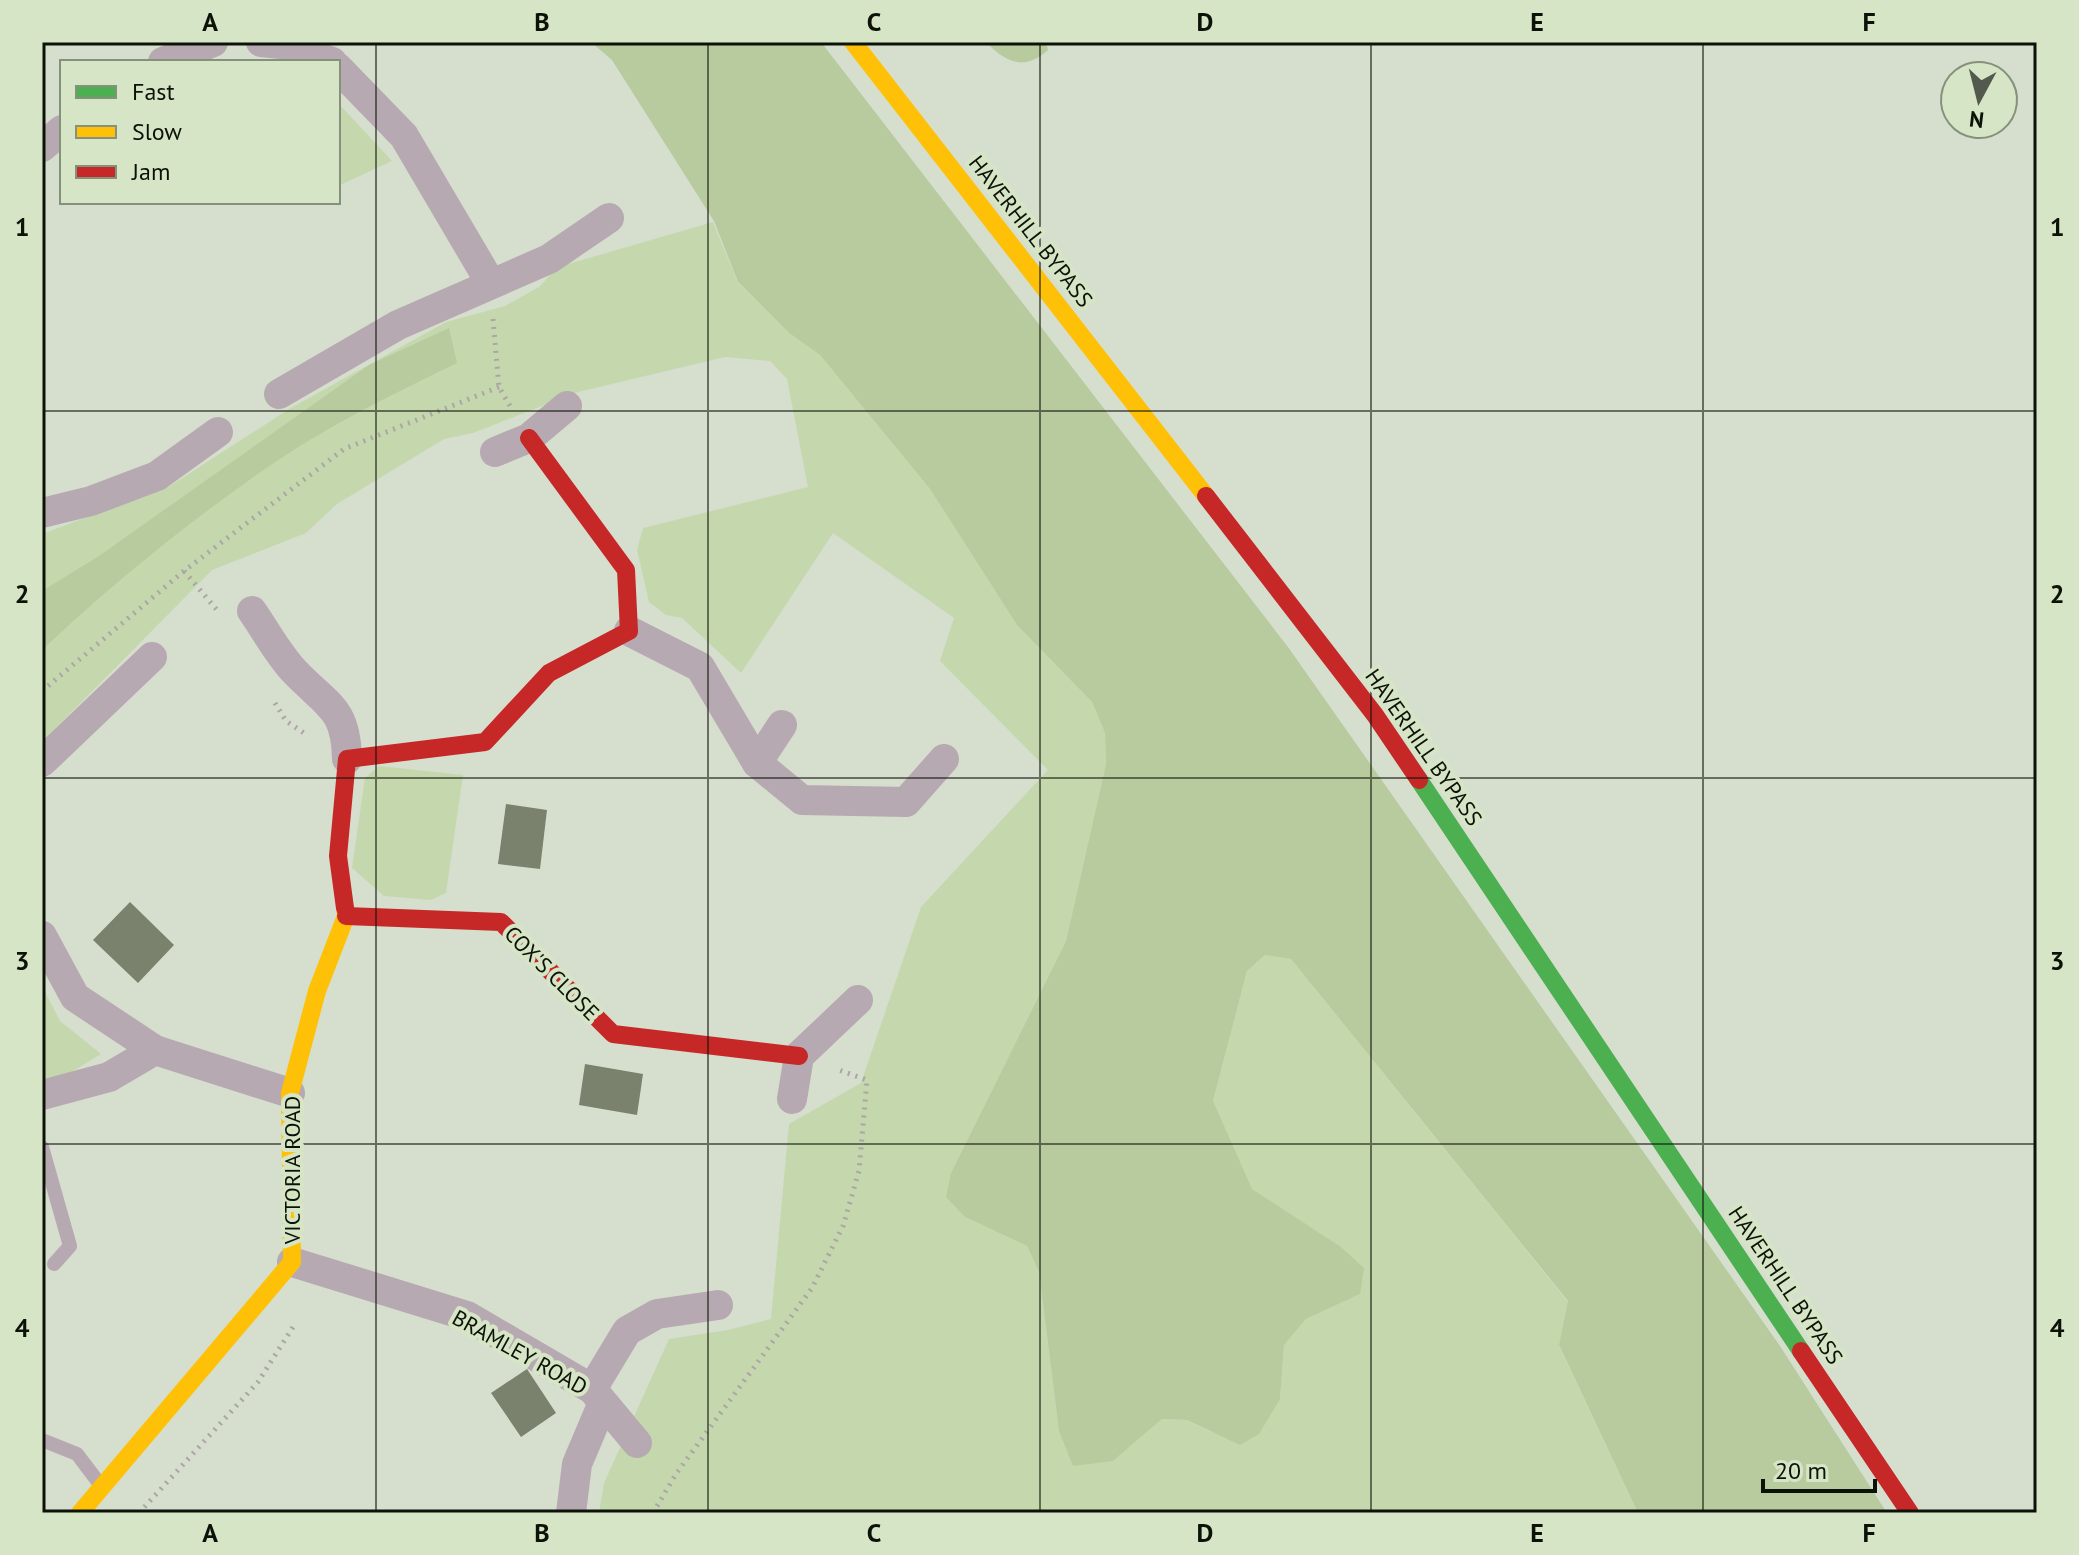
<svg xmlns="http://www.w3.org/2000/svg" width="2079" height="1555" viewBox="0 0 2079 1555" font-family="'PT Sans',sans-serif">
<rect width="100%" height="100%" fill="#d6dece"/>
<!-- green -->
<g fill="#c5d8ad">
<polygon points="338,103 392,161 338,186"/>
<polygon points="713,222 738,283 789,333 820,355 930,489 1017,625 1092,702 1105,733 1106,764 1066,941 951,1173 965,1217 1027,1246 1039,1272 1059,1431 1113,1461 1162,1419 1187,1420 1211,1432 1280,1399 1284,1345 1306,1319 1360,1294 1291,1218 1252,1189 1227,1142 1213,1101 1247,971 1265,955 1291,959 1568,1302 1559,1346 1638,1513 599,1513 604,1483 669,1339 728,1330 771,1319 789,1124 861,1083 921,907 1048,770 940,661 954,618 833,533 741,673 682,618 666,615 649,602 637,550 643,528 808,487 787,379 770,361 725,357 578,392 473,433 444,439 337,504 306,533 212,570 42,742 42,534 170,486 289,409 446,322 505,306 539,287 558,267"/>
<polygon points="379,766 463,775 446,893 431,900 384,896 352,868 365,778"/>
<polygon points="42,986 60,1021 101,1054 70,1073 42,1079"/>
</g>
<!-- forest -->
<g fill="#b8cb9e">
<polygon points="591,42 821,42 1288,647 1780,1346 1887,1513 1638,1513 1559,1345 1568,1301 1291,959 1265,955 1247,971 1213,1101 1252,1189 1341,1247 1364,1268 1360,1294 1306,1319 1284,1345 1280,1399 1259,1434 1240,1445 1187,1420 1162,1419 1113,1461 1073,1466 1059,1431 1039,1272 1027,1246 965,1217 946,1197 951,1173 1066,941 1106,764 1105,733 1092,702 1017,625 930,489 820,355 789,333 738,282 714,221 612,60"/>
<path d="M986,42H1046L1048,50C1025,71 1006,63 986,42Z"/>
<path d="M449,328L457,363C391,395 325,427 265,469C187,523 111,585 42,650V591L99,556L369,365Z"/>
</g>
<!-- building -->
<g fill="#7a826d">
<polygon points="506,804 547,810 540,869 498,864"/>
<polygon points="130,902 174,945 138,983 93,940"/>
<polygon points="585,1064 643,1074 637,1115 579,1105"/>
<polygon points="527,1369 556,1413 521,1437 491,1393"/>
</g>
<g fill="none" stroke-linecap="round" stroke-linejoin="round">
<!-- path -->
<g stroke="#aca5a6" stroke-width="5" stroke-dasharray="2 6" stroke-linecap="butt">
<polyline points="493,319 499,387 510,406"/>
<polyline points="184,571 217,610"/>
<polyline points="42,691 184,571 344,449 499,387"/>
<polyline points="275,703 286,721 307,735"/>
<polyline points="139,1513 258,1382 293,1327"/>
<polyline points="653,1513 676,1474 812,1288 843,1226 859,1171 867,1080 836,1069"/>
</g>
<!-- lane -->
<g stroke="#b6a9b1" stroke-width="14">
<polyline points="42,1147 70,1246 54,1264"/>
<polyline points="42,1440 77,1454 99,1483"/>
</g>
<!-- street -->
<g stroke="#b6a9b1" stroke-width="30">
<polyline points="261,42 281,44 332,62"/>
<polyline points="163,62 213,42"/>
<polyline points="338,68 404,136 490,282"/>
<polyline points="42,147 62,130"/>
<polyline points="279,394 398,325 549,259 609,218"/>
<polyline points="495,452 529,438 567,406"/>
<polyline points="42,513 91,501 157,476 218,432"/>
<path d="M252,611C266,631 279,656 296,673C328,706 346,708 347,759"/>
<polyline points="629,631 700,667 757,763 802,800 906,802 944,759"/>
<polyline points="42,762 152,657"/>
<polyline points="757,763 782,725"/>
<polyline points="42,936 75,997 155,1050 290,1093"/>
<polyline points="42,1095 109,1077 155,1050"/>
<polyline points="792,1099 799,1056 858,1000"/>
<polyline points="292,1262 467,1316 592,1389 637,1443"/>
<polyline points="592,1389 627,1331 657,1314 718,1305"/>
<polyline points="571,1513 577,1464 602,1405"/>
</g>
<!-- fast -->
<polyline stroke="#4caf50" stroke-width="18" points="1419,780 1801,1351"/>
<!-- slow -->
<g stroke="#ffc107" stroke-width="18">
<polyline points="853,42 1206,496"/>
<polyline points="80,1513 292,1262 290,1093 317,991 346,916 345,908"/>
</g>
<!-- jam -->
<g stroke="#c62828" stroke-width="18">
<polyline points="1206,496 1375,715 1419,780"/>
<polyline points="345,908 338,856 347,759 485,742 549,673 629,631 626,570 529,438"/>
<polyline points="346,916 501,922 613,1034 799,1056"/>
<polyline points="1801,1351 1910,1513"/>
</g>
</g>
<!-- grid -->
<path fill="none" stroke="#0d1208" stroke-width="2" stroke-opacity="0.55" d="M376,42V1513M708,42V1513M1040,42V1513M1371,42V1513M1703,42V1513M42,411H2037M42,778H2037M42,1144H2037"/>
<g text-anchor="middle" stroke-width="8" stroke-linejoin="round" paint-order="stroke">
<!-- street labels -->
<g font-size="22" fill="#0d1208" stroke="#d7e5c7">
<text transform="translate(1031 231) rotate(52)" y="8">HAVERHILL BYPASS</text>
<text transform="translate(1424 747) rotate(55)" y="8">HAVERHILL BYPASS</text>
<text transform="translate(552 973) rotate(45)" y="8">COX'S CLOSE</text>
<text transform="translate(292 1170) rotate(-90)" y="8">VICTORIA ROAD</text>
<text transform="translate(1786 1285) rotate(56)" y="8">HAVERHILL BYPASS</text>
<text transform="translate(520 1352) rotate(29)" y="8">BRAMLEY ROAD</text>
</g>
</g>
<!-- border -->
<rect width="2079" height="1555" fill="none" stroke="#d7e5c7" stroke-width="88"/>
<!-- legend -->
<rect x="60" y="60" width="280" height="144" fill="#d7e5c7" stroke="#86917b" stroke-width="2"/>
<rect x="76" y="86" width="40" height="12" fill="#4caf50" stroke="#86917b" stroke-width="2"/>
<text x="132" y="100" font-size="24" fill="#0d1208">Fast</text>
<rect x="76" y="126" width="40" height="12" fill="#ffc107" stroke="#86917b" stroke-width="2"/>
<text x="132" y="140" font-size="24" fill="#0d1208">Slow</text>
<rect x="76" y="166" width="40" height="12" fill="#c62828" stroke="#86917b" stroke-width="2"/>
<text x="132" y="180" font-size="24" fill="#0d1208">Jam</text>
<!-- north arrow -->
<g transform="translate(1979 100) rotate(187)"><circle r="38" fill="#d7e5c7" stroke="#86917b" stroke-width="2"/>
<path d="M0-6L14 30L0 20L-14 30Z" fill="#53594d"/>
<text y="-12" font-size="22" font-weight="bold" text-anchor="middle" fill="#0d1208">N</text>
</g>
<!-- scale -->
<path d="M1763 1479v12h112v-12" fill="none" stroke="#0d1208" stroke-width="4"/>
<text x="1775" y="1479" font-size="24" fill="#0d1208" stroke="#d7e5c7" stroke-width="6" paint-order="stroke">20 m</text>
<rect x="44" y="44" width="1991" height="1467" fill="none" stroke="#0d1208" stroke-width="3"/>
<g font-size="26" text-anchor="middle" font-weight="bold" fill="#0d1208">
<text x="210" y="31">A</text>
<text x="542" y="31">B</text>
<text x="874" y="31">C</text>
<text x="1205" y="31">D</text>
<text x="1537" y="31">E</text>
<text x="1869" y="31">F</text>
<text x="22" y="236">1</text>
<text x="2057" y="236">1</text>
<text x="22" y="603">2</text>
<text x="2057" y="603">2</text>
<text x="22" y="970">3</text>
<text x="2057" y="970">3</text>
<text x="22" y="1337">4</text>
<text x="2057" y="1337">4</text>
<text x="210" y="1542">A</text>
<text x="542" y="1542">B</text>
<text x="874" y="1542">C</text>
<text x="1205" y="1542">D</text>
<text x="1537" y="1542">E</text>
<text x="1869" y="1542">F</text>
</g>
</svg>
